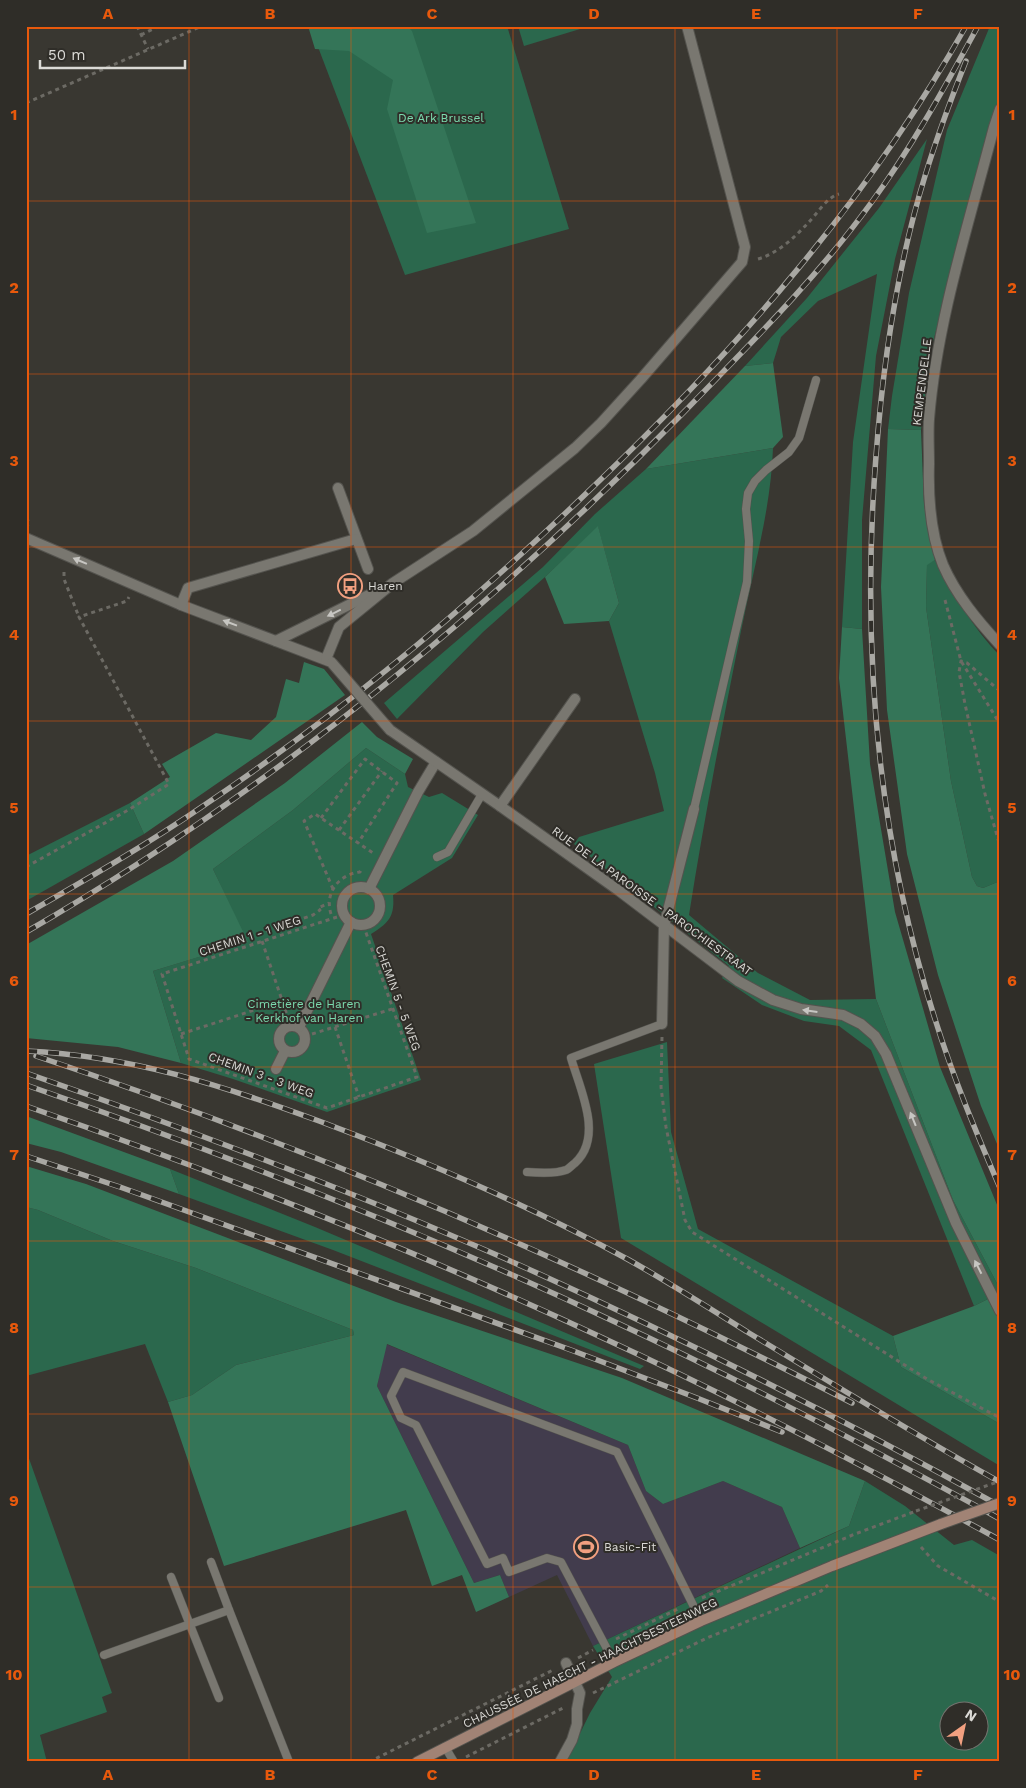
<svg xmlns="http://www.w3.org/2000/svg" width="1026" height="1788" viewBox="0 0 1026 1788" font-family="'Work Sans',sans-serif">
<rect width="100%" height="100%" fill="#393731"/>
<!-- commercial -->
<polygon fill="#423c4d" points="386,1344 628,1445 646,1491 663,1504 723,1481 782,1507 800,1548 593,1646 557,1575 509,1597 500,1575 474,1583 377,1386"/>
<!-- green -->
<g fill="#2b684d" fill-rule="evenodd">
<polygon points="310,26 507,26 569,229 405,275"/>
<polygon points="518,26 590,26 524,46"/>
<polygon points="990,26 1000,26 1000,99 931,349 921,430 888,429 892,396 909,293 947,130"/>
<polygon points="927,139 895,259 876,356 862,520 862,629 842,627 853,442 877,274 818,301 781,337 773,363 745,366 807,298 879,208"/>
<path d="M773,448C771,509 753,571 741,631C722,726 704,820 689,915L758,973L810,1000L876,999L953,1200L1000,1289V1293L974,1306L871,1050L839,1026L804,1021L762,1005L722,978L729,966L574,844L579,837L664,811L655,773L609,621L619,603L598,527L545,577L483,632L397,719L384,703L543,567L595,514L646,469Z"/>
<path d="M935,560C953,594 973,628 1000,656V881L983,888L977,886L972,877L951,781L926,607L927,564Z"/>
<path d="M366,748L405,774L408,787L429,797L442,793L478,815L452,858L393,895C395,916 389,923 371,934L421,1080L327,1112L233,1079L181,1063L153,971L247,942L213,869L293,810Z"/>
<polygon points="130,803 144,834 26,901 26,856"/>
<polygon points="667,1042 671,1132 698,1229 893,1336 901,1367 1000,1424 1000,1466 621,1238 594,1064"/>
<polygon points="170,1169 315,1227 644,1366 640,1369 333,1250 179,1194"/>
<polygon points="26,1207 38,1210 113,1241 196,1268 353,1330 354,1335 236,1365 192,1395 168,1402 145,1344 26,1376"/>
<polygon points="26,1450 112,1693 102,1697 107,1712 40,1735 47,1762 26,1762"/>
<path d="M865,1481L905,1506L954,1545L972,1540L1000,1556V1762H566L590,1713L612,1677L593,1646L849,1526ZM948,1710H978V1740H948Z"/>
</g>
<!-- forest -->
<g fill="#347558">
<polygon points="308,26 407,26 412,31 476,223 427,233 387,109 393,80 349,51 315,49"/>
<polygon points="773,363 783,437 773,448 646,469 745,366"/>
<polygon points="888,429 921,430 924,504 935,560 927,565 926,607 951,781 972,877 977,886 983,888 1000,881 1000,1151 981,1106 938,975 907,854 887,710 881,587"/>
<polygon points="598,526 619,603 609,621 564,624 545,577"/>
<polygon points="842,627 862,629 870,764 895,912 940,1067 1000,1212 1000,1289 953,1200 876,999 839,678"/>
<polygon points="304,662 324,669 345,695 144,834 130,803 170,777 162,764 216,733 251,740 276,717 286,679 299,683"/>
<polygon points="362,722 377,737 413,759 405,774 366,748 293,810 213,869 248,942 153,971 181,1063 118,1047 26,1038 26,945 173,861 285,783"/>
<polygon points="26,1116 170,1169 179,1194 61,1152 26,1143"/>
<polygon points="26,1166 86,1184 396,1302 622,1378 865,1481 849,1526 800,1548 782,1507 723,1481 663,1504 646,1491 628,1445 387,1344 377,1386 474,1583 500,1575 509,1597 476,1612 462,1575 432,1586 406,1510 224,1566 168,1402 192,1395 236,1365 354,1335 353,1330 196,1268 113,1241 38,1210 26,1207"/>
<polygon points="1000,1293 1000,1424 901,1367 893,1336 974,1306"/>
</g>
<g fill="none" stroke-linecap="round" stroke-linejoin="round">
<defs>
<g id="service">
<polyline points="694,809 747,582 749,541 746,509 748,493 755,481 766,470 789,452 799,438 816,380"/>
<polyline points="437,857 448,852 482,794"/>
<path d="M527,1172C539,1173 555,1174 566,1170C569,1169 572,1165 575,1163C604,1137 580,1089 571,1058L662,1024"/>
<polyline points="211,1562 229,1610 289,1762"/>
<polyline points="171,1577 219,1698"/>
<polyline points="104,1655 229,1610"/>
<polyline points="614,1662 561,1562 547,1558 509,1572 503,1558 487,1564 416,1425 401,1418 391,1396 403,1372 617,1452 701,1621"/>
<polyline points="445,1747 454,1762"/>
</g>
<g id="pedestrian">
<circle cx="361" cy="906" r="19"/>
<polyline points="369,889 418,792 436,762"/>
<circle cx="292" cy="1039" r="13"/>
<polyline points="299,1027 351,922"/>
<polyline points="276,1069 285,1051"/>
</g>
<g id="minor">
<path d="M1000,109L994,127C969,223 937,320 929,419C928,434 929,449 929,464C928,498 930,533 943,565C956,595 978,621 1000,645"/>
<polyline points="338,488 368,569"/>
<polyline points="26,538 181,605 331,662"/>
<polyline points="181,605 188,588 356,539"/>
<polyline points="276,641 377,591"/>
<polyline points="326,659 339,627 393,583 473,531 575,448 601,423 641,379 742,262 745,247 687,26"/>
<polyline points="390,730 500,806 618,890 738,981 773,1000 801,1009 843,1015 861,1024 875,1036 886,1054 956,1223 1000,1311"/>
<polyline points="500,806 575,699"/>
<polyline points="662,1024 664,926 694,809"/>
<polyline points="560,1762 572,1740 577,1724 577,1709 580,1693 566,1663"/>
</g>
<polyline id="secondary" points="417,1762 614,1662 701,1621 832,1566 941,1524"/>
</defs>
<!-- service casing -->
<use href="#service" stroke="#54534e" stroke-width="9"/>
<!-- pedestrian casing -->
<use href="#pedestrian" stroke="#54534e" stroke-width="12"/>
<!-- minor casing -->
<use href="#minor" stroke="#54534e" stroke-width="12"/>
<!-- secondary casing -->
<use href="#secondary" stroke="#54534e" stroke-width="12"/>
<!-- path -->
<g stroke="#6c6a64" stroke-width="3" stroke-dasharray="4 4" stroke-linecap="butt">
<polyline points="137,26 148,49"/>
<polyline points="141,35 159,26"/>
<polyline points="26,103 202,26"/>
<path d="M758,259C778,253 794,238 808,223C817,214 827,197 839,194"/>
<polyline points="26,518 29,522 28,525"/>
<polyline points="64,572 64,579 79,617"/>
<polyline points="945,600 961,661 1000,724"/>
<polyline points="1000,691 967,663 961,661 959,672 965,704 985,794 1000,846"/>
<polyline points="321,818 365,759 397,783 358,843"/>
<polyline points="339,830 382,771"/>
<polyline points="26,867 130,809 169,784 79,617 127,601 129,597"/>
<polyline points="333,889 304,821 315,814 373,853"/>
<path d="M331,914C324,892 340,874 360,872L361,870"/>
<polyline points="337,917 162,974 189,1059 327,1108 417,1077 364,927"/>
<polyline points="266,931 313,915 320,910 318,908 329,903"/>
<polyline points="262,941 288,1018"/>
<polyline points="335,1027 359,1097"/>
<polyline points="181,1034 282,1001"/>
<polyline points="312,1034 392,1009"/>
<polyline points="662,1037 661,1087 666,1127 685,1220 692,1232 927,1379 1000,1418"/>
<polyline points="921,1547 938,1566 1000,1602"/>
<polyline points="702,1598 855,1534 916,1511"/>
<polyline points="616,1639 680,1608"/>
<polyline points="578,1658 593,1650"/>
<polyline points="593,1693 707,1638 821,1591 828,1585"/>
<polyline points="466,1757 563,1708"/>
<polyline points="369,1762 555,1669"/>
</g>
<!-- service -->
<use href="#service" stroke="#797770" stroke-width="8"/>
<!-- pedestrian -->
<use href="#pedestrian" stroke="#797770" stroke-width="10"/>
<!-- minor -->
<use href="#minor" stroke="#797770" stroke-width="10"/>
<!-- secondary -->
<use href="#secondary" stroke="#a18375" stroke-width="10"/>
<defs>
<g id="rail">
<path d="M966,61C951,99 937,137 925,176C897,267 883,362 876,456C861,646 877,837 935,1019C953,1077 976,1132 1000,1188"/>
<path d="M26,914C87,879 148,844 206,804C345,710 475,601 596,484C738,348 869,199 966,26"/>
<path d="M26,932C269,792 488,612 684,412C749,345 816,279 871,203C912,147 945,87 978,26"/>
<path d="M26,1051C132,1056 221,1085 319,1121C426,1161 529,1205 629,1260C670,1283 709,1308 749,1333C832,1383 915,1435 1000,1482"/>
<path d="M36,1056C317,1149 589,1268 852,1403"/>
<path d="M26,1073C188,1129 349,1190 506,1259C674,1334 839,1417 1000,1506"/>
<path d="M26,1085C225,1154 422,1231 613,1321C744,1382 873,1449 1000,1519"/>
<path d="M26,1106C222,1174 415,1250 603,1338C738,1400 870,1469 1000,1540"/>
<polyline points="26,1156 120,1187 571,1350 697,1398 782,1432"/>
</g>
</defs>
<!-- rail casing -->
<use href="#rail" stroke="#a9a8a3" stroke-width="5.5"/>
<!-- rail -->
<use href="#rail" stroke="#2f2d28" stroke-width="4" stroke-dasharray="11" stroke-linecap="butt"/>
<defs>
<polyline id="minor-bridge" points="332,663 390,730"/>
<polyline id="secondary-bridge" points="941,1524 1000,1503"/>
</defs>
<!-- minor-bridge casing -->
<use href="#minor-bridge" stroke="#54534e" stroke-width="12" stroke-linecap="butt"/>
<!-- secondary-bridge casing -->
<use href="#secondary-bridge" stroke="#54534e" stroke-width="12" stroke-linecap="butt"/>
<!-- path-bridge -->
<polyline stroke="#6c6a64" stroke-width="3" stroke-dasharray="4 4" stroke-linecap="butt" points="916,1511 1000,1481"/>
<!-- minor-bridge -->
<use href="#minor-bridge" stroke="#797770" stroke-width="10"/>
<!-- secondary-bridge -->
<use href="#secondary-bridge" stroke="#a18375" stroke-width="10"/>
</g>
<!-- one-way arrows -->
<defs><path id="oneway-solid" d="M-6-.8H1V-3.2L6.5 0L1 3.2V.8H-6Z" transform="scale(1.25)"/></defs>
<g fill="#c7c6c2">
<use href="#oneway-solid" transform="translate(80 561) rotate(-157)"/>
<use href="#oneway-solid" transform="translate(334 613) rotate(154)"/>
<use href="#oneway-solid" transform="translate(230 623) rotate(-159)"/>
<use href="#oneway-solid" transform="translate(810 1011) rotate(-172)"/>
<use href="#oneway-solid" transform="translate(913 1119) rotate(-112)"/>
<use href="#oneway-solid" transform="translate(978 1267) rotate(-117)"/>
</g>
<!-- grid -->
<path fill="none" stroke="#e8590c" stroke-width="1" stroke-opacity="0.55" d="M189,26V1762M351,26V1762M513,26V1762M675,26V1762M837,26V1762M26,201H1000M26,374H1000M26,547H1000M26,721H1000M26,894H1000M26,1067H1000M26,1241H1000M26,1414H1000M26,1587H1000"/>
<!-- icons -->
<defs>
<symbol id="bus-ring" viewBox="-11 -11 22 22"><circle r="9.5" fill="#2f2d28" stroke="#f2a080" stroke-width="1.5"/><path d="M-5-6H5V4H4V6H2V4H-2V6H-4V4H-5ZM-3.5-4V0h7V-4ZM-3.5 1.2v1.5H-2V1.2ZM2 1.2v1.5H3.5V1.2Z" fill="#f2a080"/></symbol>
<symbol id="stadium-ring" viewBox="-11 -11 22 22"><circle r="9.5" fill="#2f2d28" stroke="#f2a080" stroke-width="1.5"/><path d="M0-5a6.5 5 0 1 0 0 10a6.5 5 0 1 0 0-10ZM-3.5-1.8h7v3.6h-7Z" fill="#f2a080"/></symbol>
</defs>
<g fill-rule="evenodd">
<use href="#bus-ring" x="336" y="572" width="28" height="28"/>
<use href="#stadium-ring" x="572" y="1533" width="28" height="28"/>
</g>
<g text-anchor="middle" stroke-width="4" stroke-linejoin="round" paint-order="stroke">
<!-- park labels -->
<g font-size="12" fill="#7bdaae" stroke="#2f2d28">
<text x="441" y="122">De Ark Brussel</text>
<text x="304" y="1008">Cimetière de Haren<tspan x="304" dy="14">- Kerkhof van Haren</tspan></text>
</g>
<!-- street labels -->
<g font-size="12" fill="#dbdad6" stroke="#2f2d28">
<text transform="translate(922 382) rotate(-83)" y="4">KEMPENDELLE</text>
<text transform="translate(652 901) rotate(36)" y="4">RUE DE LA PAROISSE - PAROCHIESTRAAT</text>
<text transform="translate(250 936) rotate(-18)" y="4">CHEMIN 1 - 1 WEG</text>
<text transform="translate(398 998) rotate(70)" y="4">CHEMIN 5 - 5 WEG</text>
<text transform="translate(261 1075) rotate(20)" y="4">CHEMIN 3 - 3 WEG</text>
<text transform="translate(590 1663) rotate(-26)" y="4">CHAUSSÉE DE HAECHT - HAACHTSESTEENWEG</text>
</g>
<!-- poi labels -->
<g font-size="12" fill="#dbdad6" stroke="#2f2d28" text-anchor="start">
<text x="368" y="590">Haren</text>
<text x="604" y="1551">Basic-Fit</text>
</g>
</g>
<!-- border -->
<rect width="1026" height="1788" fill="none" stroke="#2f2d28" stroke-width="55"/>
<!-- north arrow -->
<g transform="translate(964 1726) rotate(33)"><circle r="24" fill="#2f2d28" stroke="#74726e"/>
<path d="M0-4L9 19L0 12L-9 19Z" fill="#f2a080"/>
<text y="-8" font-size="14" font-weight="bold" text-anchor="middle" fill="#dbdad6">N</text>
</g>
<!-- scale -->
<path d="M40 60v8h145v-8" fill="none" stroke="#dbdad6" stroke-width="2.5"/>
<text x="48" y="60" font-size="15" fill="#dbdad6" stroke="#2f2d28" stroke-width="4" paint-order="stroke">50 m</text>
<rect x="28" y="28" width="970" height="1732" fill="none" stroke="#e8590c" stroke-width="2"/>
<g font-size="16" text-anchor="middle" font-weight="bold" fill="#e8590c">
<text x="108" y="19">A</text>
<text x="270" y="19">B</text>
<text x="432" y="19">C</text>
<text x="594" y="19">D</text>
<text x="756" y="19">E</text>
<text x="918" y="19">F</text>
<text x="14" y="120">1</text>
<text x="1012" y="120">1</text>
<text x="14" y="293">2</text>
<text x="1012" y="293">2</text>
<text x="14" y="466">3</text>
<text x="1012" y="466">3</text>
<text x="14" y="640">4</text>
<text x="1012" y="640">4</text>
<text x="14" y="813">5</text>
<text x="1012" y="813">5</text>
<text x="14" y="986">6</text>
<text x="1012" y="986">6</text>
<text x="14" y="1160">7</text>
<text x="1012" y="1160">7</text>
<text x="14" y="1333">8</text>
<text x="1012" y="1333">8</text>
<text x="14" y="1506">9</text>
<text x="1012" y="1506">9</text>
<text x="14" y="1680">10</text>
<text x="1012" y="1680">10</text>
<text x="108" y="1780">A</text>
<text x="270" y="1780">B</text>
<text x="432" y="1780">C</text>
<text x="594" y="1780">D</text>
<text x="756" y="1780">E</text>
<text x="918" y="1780">F</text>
</g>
</svg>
